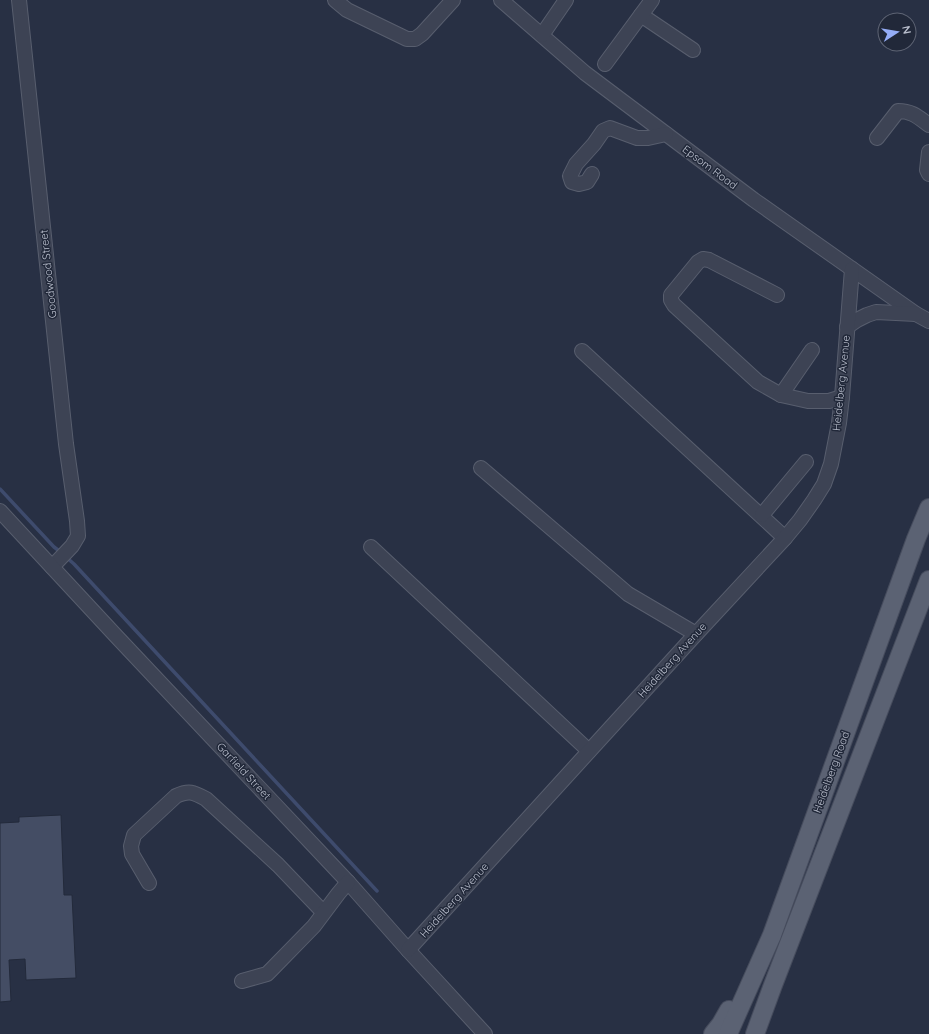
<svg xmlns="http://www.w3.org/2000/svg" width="929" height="1034" viewBox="0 0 929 1034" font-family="Quicksand,sans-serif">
<rect width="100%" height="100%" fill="#283044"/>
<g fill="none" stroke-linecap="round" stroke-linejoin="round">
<!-- stream -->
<g stroke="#3e4b6d" stroke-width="3.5">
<polyline points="0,489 54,547 62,553"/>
<polyline points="66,557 74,564 377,891"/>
</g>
</g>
<!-- building -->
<polygon fill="#444d64" stroke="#232a3b" points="61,815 64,895 72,895 76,978 26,980 25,959 9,960 11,1001 0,1002 0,823 19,822 19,817"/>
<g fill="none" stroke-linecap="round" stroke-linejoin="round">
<defs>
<g id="minor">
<polyline points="19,0 66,444 77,521 78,536 72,546 52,567"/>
<polyline points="335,0 347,10 407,39 415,39 422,34 453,0"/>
<polyline points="501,0 585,73 754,200 916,314 929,321"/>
<polyline points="641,15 693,50"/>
<polyline points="542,35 566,0"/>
<polyline points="605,64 652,0"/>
<path d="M877,138L898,111C912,111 918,117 929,125"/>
<polyline points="929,152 927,170 929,174"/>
<polyline points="592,174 587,182 579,184 572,182 570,176 576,164 594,144 603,131 610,128 637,138 648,138 666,134"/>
<polyline points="777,295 709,260 703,259 698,262 671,295 671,300 674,305 758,382 781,395 808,401 829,401 842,397"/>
<polyline points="847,327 857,320 867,315 876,312 916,314"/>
<polyline points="582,351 785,538"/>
<polyline points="781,395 812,350"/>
<polyline points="481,468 628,594 696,634"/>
<polyline points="0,511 117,637 348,882 408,950 485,1034"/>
<polyline points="762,515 806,462"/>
<polyline points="371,547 589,751"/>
<path d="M149,883L132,854L131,846L134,835L176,796C189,790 193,792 206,799L278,865L323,912"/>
<polyline points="408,950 696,634 785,538 800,520 814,500 824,484 831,464 839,423 842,397 852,269"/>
<polyline points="242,981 267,974 272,969 314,926 338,894 348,882"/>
</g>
<g id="major">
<polyline points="713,1034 721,1024 729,1010"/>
<polyline points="728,1034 772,935 916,539 929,508"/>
<polyline points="755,1034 773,985 929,580"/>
</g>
</defs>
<!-- minor casing -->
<use href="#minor" stroke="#585e6e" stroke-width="16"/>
<!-- major casing -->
<use href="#major" stroke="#464c5d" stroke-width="20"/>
<!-- minor -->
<use href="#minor" stroke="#3d4354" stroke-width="14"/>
<!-- major -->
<use href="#major" stroke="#5b6273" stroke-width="18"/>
</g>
<g text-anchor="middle" stroke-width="3" stroke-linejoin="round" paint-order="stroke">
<!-- street labels -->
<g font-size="11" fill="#babfcd" stroke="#212839">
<text transform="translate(710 167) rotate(37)" y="4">Epsom Road</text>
<text transform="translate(48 274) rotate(-96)" y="4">Goodwood Street</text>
<text transform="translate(841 383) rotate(-84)" y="4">Heidelberg Avenue</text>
<text transform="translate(672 660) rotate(-48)" y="4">Heidelberg Avenue</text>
<text transform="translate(244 771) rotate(47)" y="4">Garfield Street</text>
<text transform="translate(831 772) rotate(-70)" y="4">Heidelberg Road</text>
<text transform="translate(454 900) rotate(-48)" y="4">Heidelberg Avenue</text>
</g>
</g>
<!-- north arrow -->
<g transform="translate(897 32) rotate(78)"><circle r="19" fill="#212839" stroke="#5e6474"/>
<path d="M0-3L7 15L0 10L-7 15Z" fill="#95adf7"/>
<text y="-6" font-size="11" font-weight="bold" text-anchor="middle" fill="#babfcd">N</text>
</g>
</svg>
